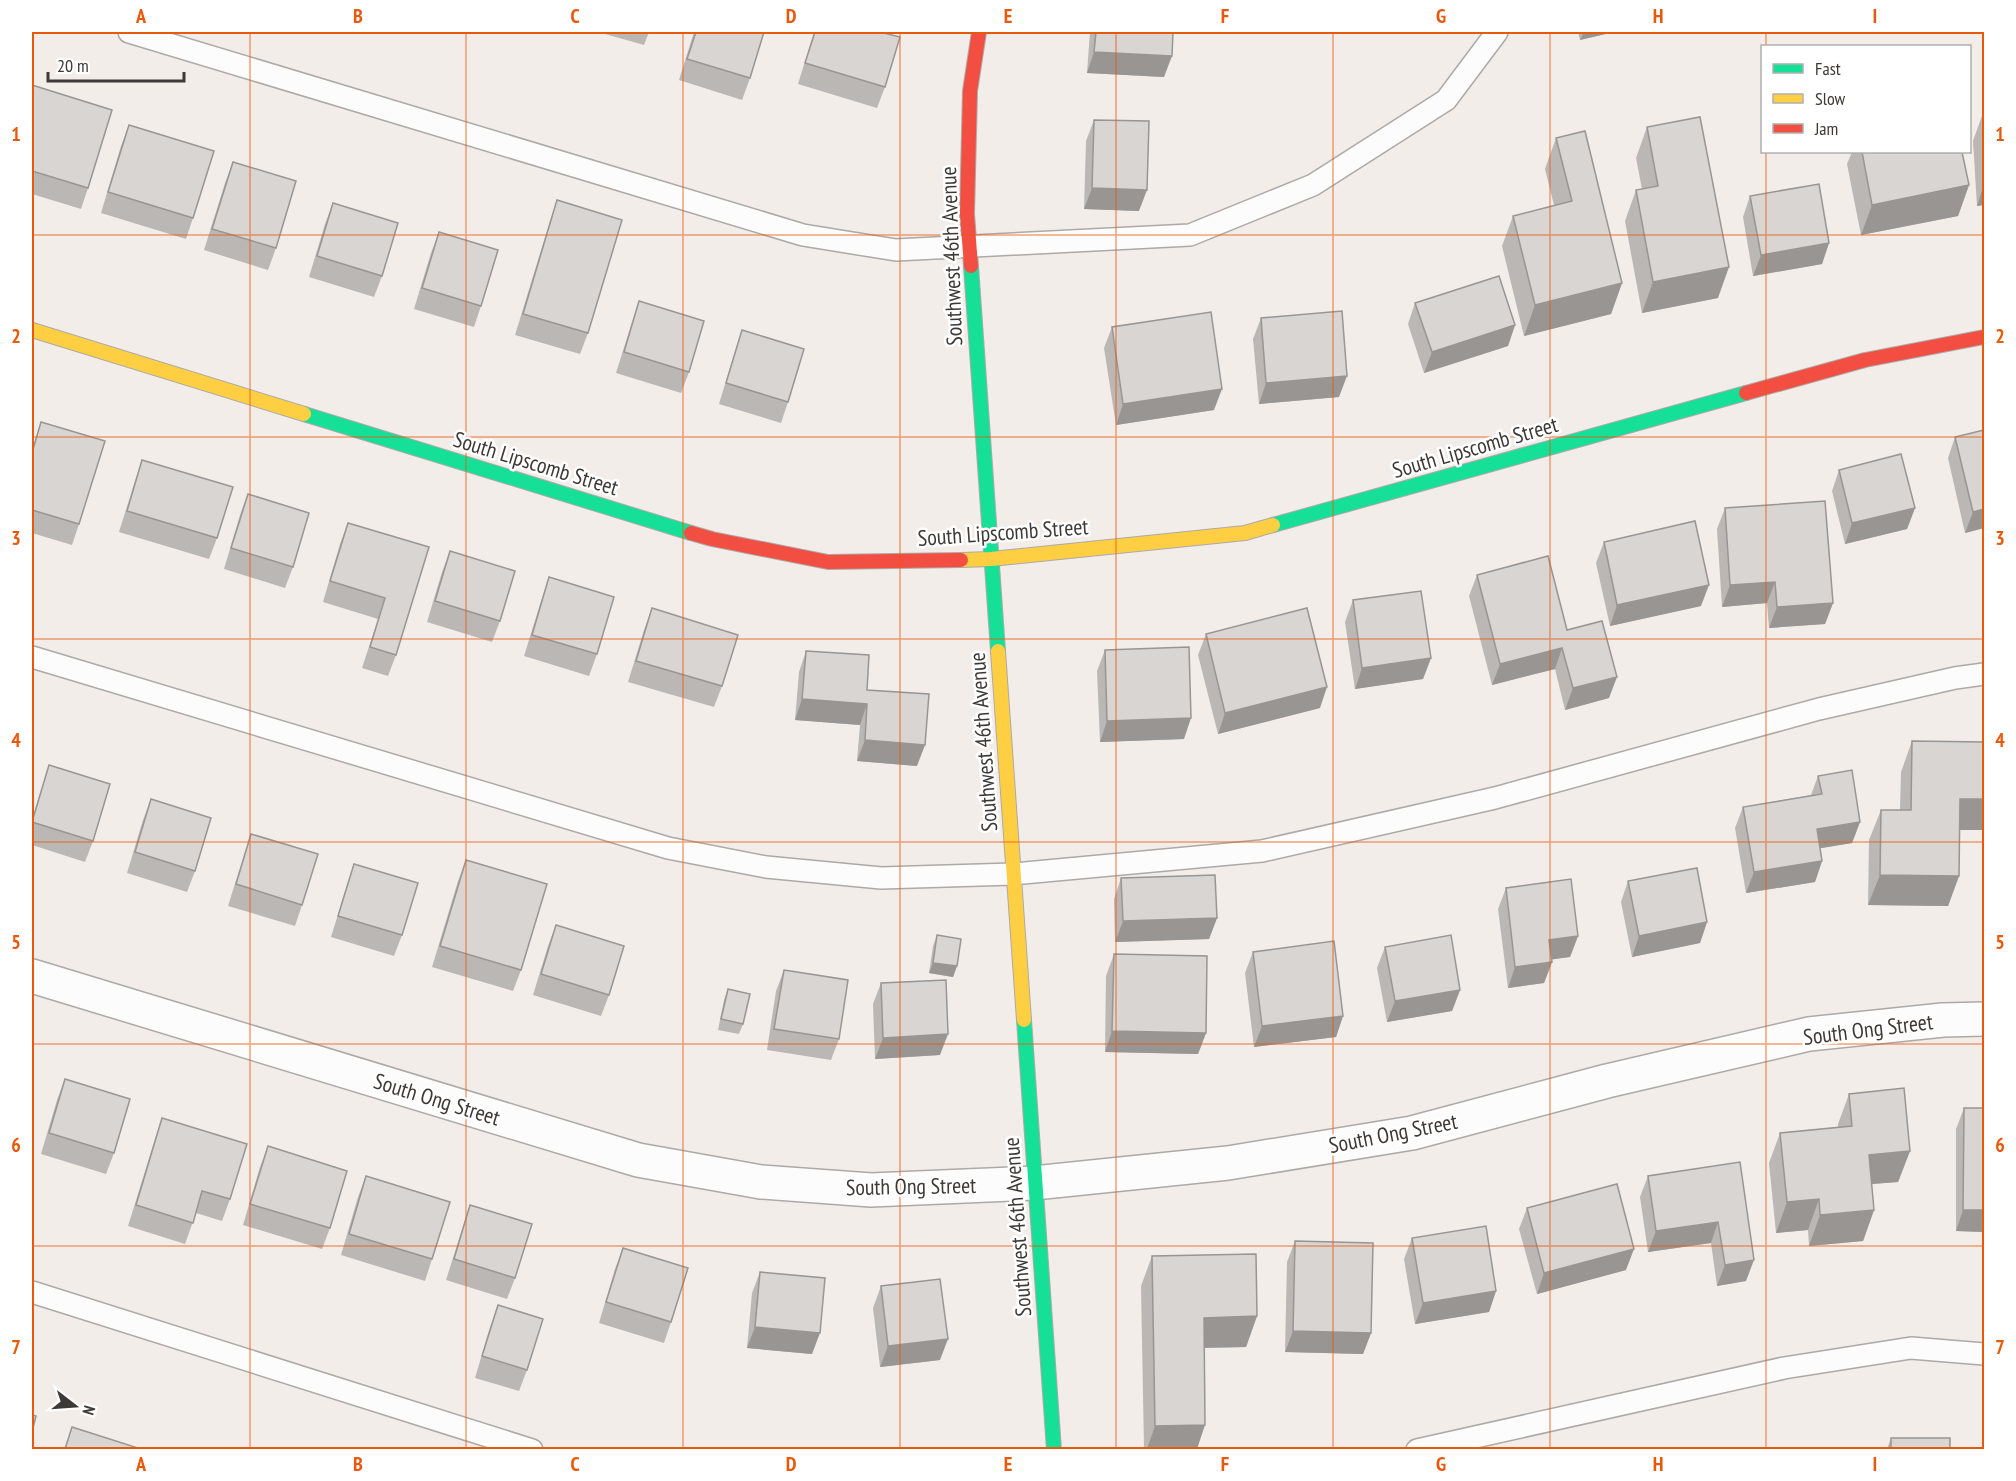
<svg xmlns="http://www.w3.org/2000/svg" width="2016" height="1481" viewBox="0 0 2016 1481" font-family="'PT Sans Narrow',sans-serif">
<rect width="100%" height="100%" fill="#f3edea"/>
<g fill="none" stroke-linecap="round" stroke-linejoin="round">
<defs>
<g id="lane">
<polyline points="129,32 803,235 896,250 1190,235 1313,185 1446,100 1497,32"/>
<polyline points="32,657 668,848 766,867 881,878 1013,874 1262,851 1495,798 1819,709 1955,678 1984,674"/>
<polyline points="32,1292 532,1450"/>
<polyline points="1417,1450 1784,1368 1911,1348 1984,1354"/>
</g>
<polyline id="street" points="32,976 638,1160 761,1182 871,1190 1034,1183 1228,1163 1412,1133 1607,1081 1809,1034 1943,1020 1984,1019"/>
<g id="fast">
<polyline points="971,266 998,651"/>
<polyline points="304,414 691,533"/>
<polyline points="1273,525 1746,393"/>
<polyline points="1024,1020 1054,1450"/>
</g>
<g id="slow">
<polyline points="32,330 304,414"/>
<polyline points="961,560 991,559 1245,533 1273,525"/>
<polyline points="998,651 1024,1020"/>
</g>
<g id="jam">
<polyline points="971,266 967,214 970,91 979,32"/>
<polyline points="1746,393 1865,360 1984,337"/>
<polyline points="691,533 712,539 828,562 961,560"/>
</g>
</defs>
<!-- lane casing -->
<use href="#lane" stroke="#ada9a7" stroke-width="24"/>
<!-- street casing -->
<use href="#street" stroke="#ada9a7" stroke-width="36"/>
<!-- fast casing -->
<use href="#fast" stroke="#ada9a7" stroke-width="16"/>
<!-- slow casing -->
<use href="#slow" stroke="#ada9a7" stroke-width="16"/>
<!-- jam casing -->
<use href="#jam" stroke="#ada9a7" stroke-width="16"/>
<!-- lane -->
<use href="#lane" stroke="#fdfcfc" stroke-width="21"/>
<!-- street -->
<use href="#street" stroke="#fdfcfc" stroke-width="33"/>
<!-- fast -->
<use href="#fast" stroke="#16e098" stroke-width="14"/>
<!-- slow -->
<use href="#slow" stroke="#ffcf43" stroke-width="14"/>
<!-- jam -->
<use href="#jam" stroke="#f24e42" stroke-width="14"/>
</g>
<!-- wall -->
<g fill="#bbb7b5">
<polygon points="598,32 649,32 644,45"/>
<polygon points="694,32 764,32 750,78 742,100 679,80"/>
<polygon points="814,32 880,32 885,87 877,108 798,84"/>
<polygon points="1090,32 1173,32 1164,77 1087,73"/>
<polygon points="1578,32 1614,32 1580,40"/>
<polygon points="32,85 88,188 81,209 32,194"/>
<polygon points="1984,110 1984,205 1977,206 1973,141"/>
<polygon points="1094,120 1139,211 1084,209 1086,141"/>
<polygon points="129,125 193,218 186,239 101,213 121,146"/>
<polygon points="1647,127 1718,298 1642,313 1625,221 1636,190 1642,189 1636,158"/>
<polygon points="1556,138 1622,283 1611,314 1524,336 1502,246 1513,216 1554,205 1545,169"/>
<polygon points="1852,152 1962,152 1969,185 1958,216 1861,235 1847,164"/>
<polygon points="233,162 276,248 268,270 204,250 225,183"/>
<polygon points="1750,196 1829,243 1822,264 1753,276 1743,217"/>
<polygon points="557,200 588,333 580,354 515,335 550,221"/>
<polygon points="333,203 382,276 374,297 309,277 325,224"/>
<polygon points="439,232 481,306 474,327 414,309 431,253"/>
<polygon points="639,301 689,372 681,393 616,373 632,322"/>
<polygon points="1415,303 1515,325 1508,346 1424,373 1408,324"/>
<polygon points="1261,318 1339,397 1259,404 1253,339"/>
<polygon points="1112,327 1214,410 1116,425 1104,348"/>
<polygon points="742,330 788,402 781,423 719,404 735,351"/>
<polygon points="41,422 79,524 72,545 32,533 32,449"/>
<polygon points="1955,437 1984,528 1965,533 1948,458"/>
<polygon points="142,460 217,538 209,559 119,532 135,481"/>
<polygon points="1839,470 1915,508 1907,529 1845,544 1832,491"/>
<polygon points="248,494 293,567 285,588 224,569 240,515"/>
<polygon points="1725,508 1833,603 1825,624 1769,628 1767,603 1722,607 1717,529"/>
<polygon points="348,523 429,547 396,655 388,676 362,668 378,619 323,602 340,544"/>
<polygon points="1604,542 1701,606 1610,626 1596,563"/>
<polygon points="450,551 500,621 492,642 427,622 442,572"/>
<polygon points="1477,575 1567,630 1609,698 1565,710 1555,669 1492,685 1469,596"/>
<polygon points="549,577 597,654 589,676 524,656 542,598"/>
<polygon points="1353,600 1431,658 1423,679 1355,689 1345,622"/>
<polygon points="652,608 722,686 714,707 628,682 644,630"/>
<polygon points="1206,634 1320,708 1218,734 1198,655"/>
<polygon points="1105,650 1184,739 1100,742 1097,671"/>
<polygon points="806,651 867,690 917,766 857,761 860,725 795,720 799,672"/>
<polygon points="1912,741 1960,830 1959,876 1948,906 1868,905 1869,840 1881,810 1900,810 1901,772"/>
<polygon points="49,765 93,841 85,862 32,845 32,819"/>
<polygon points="1818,776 1860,822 1852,843 1820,848 1822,861 1815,882 1746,893 1735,828 1743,807 1811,795"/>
<polygon points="151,799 195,871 187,892 127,873 143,820"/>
<polygon points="251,834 302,905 295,926 228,906 244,855"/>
<polygon points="466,860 521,970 513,991 432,967 458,881"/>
<polygon points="354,864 402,935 394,956 331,937 347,885"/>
<polygon points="1121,878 1217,918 1209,939 1115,942 1114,899"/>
<polygon points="1628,881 1707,922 1700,943 1632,957 1621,902"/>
<polygon points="1506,888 1578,936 1570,957 1551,959 1552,962 1544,983 1508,988 1498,909"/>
<polygon points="556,925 609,995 601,1016 533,995 548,946"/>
<polygon points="937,935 957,966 953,977 929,973 933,946"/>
<polygon points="1385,947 1460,990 1452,1011 1387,1022 1377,968"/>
<polygon points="1253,952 1343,1016 1336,1037 1254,1047 1245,973"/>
<polygon points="1114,954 1206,1033 1198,1054 1105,1052 1106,976"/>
<polygon points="784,970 839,1039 831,1060 767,1050 776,991"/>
<polygon points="881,983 940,1055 875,1059 873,1004"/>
<polygon points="728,989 743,1024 739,1034 718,1030 724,1000"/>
<polygon points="65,1079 114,1153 106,1174 41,1154 57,1100"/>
<polygon points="1849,1094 1910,1151 1898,1182 1872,1184 1874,1210 1863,1241 1809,1246 1808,1230 1776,1233 1769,1163 1780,1133 1838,1127 1838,1124"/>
<polygon points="1964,1108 1984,1108 1984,1232 1956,1231 1956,1129"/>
<polygon points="162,1118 230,1199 222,1221 196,1213 185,1244 128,1226 155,1139"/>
<polygon points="268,1146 330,1228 322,1249 243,1225 260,1167"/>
<polygon points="1740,1162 1746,1281 1717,1286 1711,1243 1648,1252 1640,1197 1648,1176"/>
<polygon points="366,1176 432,1259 425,1281 341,1255 358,1197"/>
<polygon points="470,1205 515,1278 507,1299 446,1280 463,1226"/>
<polygon points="1527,1208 1626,1270 1537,1294 1519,1229"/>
<polygon points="1412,1238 1496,1291 1489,1312 1415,1324 1404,1259"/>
<polygon points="1295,1241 1371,1333 1363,1354 1285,1352 1287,1262"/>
<polygon points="623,1248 671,1322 664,1343 599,1323 615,1269"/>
<polygon points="1152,1256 1257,1316 1246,1347 1204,1348 1197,1449 1144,1449 1141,1286"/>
<polygon points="760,1272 812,1354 747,1348 752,1293"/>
<polygon points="881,1286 940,1360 880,1367 873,1308"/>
<polygon points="498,1305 527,1370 519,1391 475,1378 490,1327"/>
<polygon points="1891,1438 1950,1449 1887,1449"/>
</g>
<!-- shaded-wall -->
<g fill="#989593">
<polygon points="1584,32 1614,32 1580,40"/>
<polygon points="1094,52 1172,56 1164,77 1087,73"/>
<polygon points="1984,184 1984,205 1977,206"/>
<polygon points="1969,185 1958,216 1861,235 1872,205"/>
<polygon points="1092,188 1147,190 1139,211 1084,209"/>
<polygon points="1829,243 1822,264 1753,276 1761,255"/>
<polygon points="1729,267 1718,298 1642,313 1653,282"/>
<polygon points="1622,283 1611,314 1524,336 1535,305"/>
<polygon points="1515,325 1508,346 1424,373 1432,352"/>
<polygon points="1347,376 1339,397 1259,404 1266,383"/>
<polygon points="1222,389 1214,410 1116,425 1123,404"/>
<polygon points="1915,508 1907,529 1845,544 1852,523"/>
<polygon points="1984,509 1984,528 1965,533 1973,512"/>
<polygon points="1775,582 1767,603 1722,607 1730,585"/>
<polygon points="1709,585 1701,606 1610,626 1617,605"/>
<polygon points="1833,603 1825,624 1769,628 1777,607"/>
<polygon points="1562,648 1555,669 1492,685 1500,664"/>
<polygon points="1431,658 1423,679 1355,689 1362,668"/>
<polygon points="1617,677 1609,698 1565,710 1573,688"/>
<polygon points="1327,687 1320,708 1218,734 1225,713"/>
<polygon points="802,699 867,704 860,725 795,720"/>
<polygon points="1191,718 1184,739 1100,742 1107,721"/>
<polygon points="865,740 925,745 917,766 857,761"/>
<polygon points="1960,799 1984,799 1984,830 1949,830"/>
<polygon points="1860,822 1852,843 1810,850 1817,829"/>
<polygon points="1822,861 1815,882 1746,893 1754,872"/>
<polygon points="1880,875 1959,876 1948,906 1868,905"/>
<polygon points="1217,918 1209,939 1115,942 1123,921"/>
<polygon points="1707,922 1700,943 1632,957 1639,936"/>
<polygon points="1578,936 1570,957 1541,961 1549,940"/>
<polygon points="1552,962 1544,983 1508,988 1515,967"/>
<polygon points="933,963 957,966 953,977 929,973"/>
<polygon points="1460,990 1452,1011 1387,1022 1395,1001"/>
<polygon points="1343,1016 1336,1037 1254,1047 1262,1026"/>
<polygon points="1112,1031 1206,1033 1198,1054 1105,1052"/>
<polygon points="948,1034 940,1055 875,1059 883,1038"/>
<polygon points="1910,1151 1898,1182 1858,1185 1869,1155"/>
<polygon points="1819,1199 1808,1230 1776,1233 1787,1202"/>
<polygon points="1874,1210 1863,1241 1809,1246 1820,1215"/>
<polygon points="1963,1210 1984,1210 1984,1232 1956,1231"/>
<polygon points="1718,1222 1711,1243 1648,1252 1656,1231"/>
<polygon points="1634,1249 1626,1270 1537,1294 1544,1273"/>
<polygon points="1754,1260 1746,1281 1717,1286 1725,1265"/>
<polygon points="1496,1291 1489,1312 1415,1324 1423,1303"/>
<polygon points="1257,1316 1246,1347 1192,1348 1204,1318"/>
<polygon points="755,1327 820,1333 812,1354 747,1348"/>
<polygon points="1293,1331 1371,1333 1363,1354 1285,1352"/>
<polygon points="948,1339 940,1360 880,1367 888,1346"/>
<polygon points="1205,1425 1197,1449 1147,1449 1155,1426"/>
</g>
<!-- building -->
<g fill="#d9d5d2" stroke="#989593" stroke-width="1.5">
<polygon points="696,32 764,32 750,78 687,59"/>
<polygon points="815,32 880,32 900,37 885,87 805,63"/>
<polygon points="1096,32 1173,32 1172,56 1094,52"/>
<polygon points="32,85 112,110 88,188 32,171"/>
<polygon points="1700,117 1729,267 1653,282 1636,190 1658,186 1647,127"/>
<polygon points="1094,120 1149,121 1147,190 1092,188"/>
<polygon points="129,125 214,151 193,218 108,192"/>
<polygon points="1585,131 1622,283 1535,305 1513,216 1572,201 1556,138"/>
<polygon points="1862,152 1962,152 1969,185 1872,205"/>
<polygon points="233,162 296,181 276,248 212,229"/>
<polygon points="1819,184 1829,243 1761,255 1750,196"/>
<polygon points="557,200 622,220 588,333 523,314"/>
<polygon points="333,203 398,223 382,276 317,256"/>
<polygon points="439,232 498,250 481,306 422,288"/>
<polygon points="1499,276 1515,325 1432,352 1415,303"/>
<polygon points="639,301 704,321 689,372 624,352"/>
<polygon points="1342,311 1347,376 1266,383 1261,318"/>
<polygon points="1211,312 1222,389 1123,404 1112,327"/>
<polygon points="742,330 804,349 788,402 726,383"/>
<polygon points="41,422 105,441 79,524 32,510 32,453"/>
<polygon points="1984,430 1984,509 1973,512 1955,437"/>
<polygon points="1901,454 1915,508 1852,523 1839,470"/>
<polygon points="142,460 233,487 217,538 127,511"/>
<polygon points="248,494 309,513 293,567 231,548"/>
<polygon points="1825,501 1833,603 1777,607 1775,582 1730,585 1725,508"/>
<polygon points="1695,521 1709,585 1617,605 1604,542"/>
<polygon points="348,523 429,547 396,655 370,647 385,598 330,581"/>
<polygon points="450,551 515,571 500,621 435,601"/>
<polygon points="1548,556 1567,630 1602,621 1617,677 1573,688 1562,648 1500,664 1477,575"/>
<polygon points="549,577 614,597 597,654 532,635"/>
<polygon points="1421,591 1431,658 1362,668 1353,600"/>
<polygon points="652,608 738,635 722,686 636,661"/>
<polygon points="1307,608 1327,687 1225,713 1206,634"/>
<polygon points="1189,647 1191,718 1107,721 1105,650"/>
<polygon points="806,651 869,655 867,690 929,694 925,745 865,740 867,704 802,699"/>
<polygon points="1912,741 1984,742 1984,799 1960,799 1959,876 1880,875 1881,810 1911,810"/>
<polygon points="49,765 110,784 93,841 32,822"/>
<polygon points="1852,770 1860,822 1817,829 1822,861 1754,872 1743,807 1822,794 1818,776"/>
<polygon points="151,799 211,818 195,871 135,852"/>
<polygon points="251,834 318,854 302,905 236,884"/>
<polygon points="466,860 547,884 521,970 440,946"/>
<polygon points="354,864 418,883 402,935 338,916"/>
<polygon points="1697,868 1707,922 1639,936 1628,881"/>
<polygon points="1215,875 1217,918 1123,921 1121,878"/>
<polygon points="1571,879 1578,936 1549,940 1552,962 1515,967 1506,888"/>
<polygon points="556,925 624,946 609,995 541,974"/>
<polygon points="937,935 961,939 957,966 933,963"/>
<polygon points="1451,935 1460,990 1395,1001 1385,947"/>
<polygon points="1334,941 1343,1016 1262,1026 1253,952"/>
<polygon points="1114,954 1207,956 1206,1033 1112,1031"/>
<polygon points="784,970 848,980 839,1039 774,1029"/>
<polygon points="946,980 948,1034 883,1038 881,983"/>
<polygon points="728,989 750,994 743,1024 721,1019"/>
<polygon points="65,1079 130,1099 114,1153 49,1133"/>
<polygon points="1904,1088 1910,1151 1869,1155 1874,1210 1820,1215 1819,1199 1787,1202 1780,1133 1852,1126 1849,1094"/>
<polygon points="1964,1108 1984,1108 1984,1210 1963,1210"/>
<polygon points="162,1118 247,1144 230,1199 202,1191 193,1223 136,1205"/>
<polygon points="268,1146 347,1171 330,1228 250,1204"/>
<polygon points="1740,1162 1754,1260 1725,1265 1718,1222 1656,1231 1648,1176"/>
<polygon points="366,1176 450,1202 432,1259 349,1234"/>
<polygon points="1617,1184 1634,1249 1544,1273 1527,1208"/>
<polygon points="470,1205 532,1224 515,1278 454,1259"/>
<polygon points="1486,1226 1496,1291 1423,1303 1412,1238"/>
<polygon points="1295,1241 1373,1243 1371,1333 1293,1331"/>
<polygon points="623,1248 688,1268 671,1322 606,1302"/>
<polygon points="1256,1254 1257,1316 1204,1318 1205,1425 1155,1426 1152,1256"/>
<polygon points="760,1272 825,1278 820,1333 755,1327"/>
<polygon points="940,1279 948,1339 888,1346 881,1286"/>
<polygon points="498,1305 543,1319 527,1370 482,1356"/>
<polygon points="32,1415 36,1416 32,1432"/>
<polygon points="72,1427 138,1448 137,1449 65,1449"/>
<rect x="1891" y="1438" width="59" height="11"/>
</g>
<!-- grid -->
<path fill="none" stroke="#e8590c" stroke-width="1.5" stroke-opacity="0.55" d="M250,32V1450M466,32V1450M683,32V1450M900,32V1450M1116,32V1450M1333,32V1450M1550,32V1450M1766,32V46M1766,152V1450M32,235H1984M32,437H1984M32,639H1984M32,842H1984M32,1044H1984M32,1246H1984"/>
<g text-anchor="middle" stroke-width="5" stroke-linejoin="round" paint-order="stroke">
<!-- street labels -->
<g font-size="22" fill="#3d3937" stroke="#fff">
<text transform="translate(951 256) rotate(-92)" y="8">Southwest 46th Avenue</text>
<text transform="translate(1475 447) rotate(-16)" y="8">South Lipscomb Street</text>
<text transform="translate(536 463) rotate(17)" y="8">South Lipscomb Street</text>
<text transform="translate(1003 532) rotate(-4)" y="8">South Lipscomb Street</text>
<text transform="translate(983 742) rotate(-94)" y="8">Southwest 46th Avenue</text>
<text transform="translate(1868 1029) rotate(-7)" y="8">South Ong Street</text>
<text transform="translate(437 1099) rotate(17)" y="8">South Ong Street</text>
<text transform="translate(1393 1133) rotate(-11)" y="8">South Ong Street</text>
<text transform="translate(911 1186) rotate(-1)" y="8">South Ong Street</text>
<text transform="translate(1017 1227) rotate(-94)" y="8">Southwest 46th Avenue</text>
</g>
</g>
<!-- border -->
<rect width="2016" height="1481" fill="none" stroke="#ffffff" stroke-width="66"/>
<!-- legend -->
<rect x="1761" y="45" width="210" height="108" fill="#ffffff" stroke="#b1b0af" stroke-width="1.5"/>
<rect x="1773" y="64" width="30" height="9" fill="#16e098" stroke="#b1b0af" stroke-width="1.5"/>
<text x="1815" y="75" font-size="18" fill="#3d3937">Fast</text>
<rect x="1773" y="94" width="30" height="9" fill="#ffcf43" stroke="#b1b0af" stroke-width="1.5"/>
<text x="1815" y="105" font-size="18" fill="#3d3937">Slow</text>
<rect x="1773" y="124" width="30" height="9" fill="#f24e42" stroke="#b1b0af" stroke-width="1.5"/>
<text x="1815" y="135" font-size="18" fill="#3d3937">Jam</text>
<!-- north arrow -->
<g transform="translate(75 1406) rotate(107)" stroke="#ffffff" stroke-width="4.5" paint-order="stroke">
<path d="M0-4.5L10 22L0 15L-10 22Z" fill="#3d3937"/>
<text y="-9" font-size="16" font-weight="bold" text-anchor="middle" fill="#3d3937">N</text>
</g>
<!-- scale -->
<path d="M48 72v9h136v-9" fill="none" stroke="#3d3937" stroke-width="3"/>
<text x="57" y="72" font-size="18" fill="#3d3937" stroke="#ffffff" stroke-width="4.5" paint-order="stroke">20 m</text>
<rect x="33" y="33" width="1950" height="1415" fill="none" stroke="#e8590c" stroke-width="2"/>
<g font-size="20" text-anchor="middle" font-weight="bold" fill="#e8590c">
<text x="141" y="23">A</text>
<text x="358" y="23">B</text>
<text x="575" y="23">C</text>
<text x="791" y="23">D</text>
<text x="1008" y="23">E</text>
<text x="1225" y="23">F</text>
<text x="1441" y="23">G</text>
<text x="1658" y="23">H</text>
<text x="1875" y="23">I</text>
<text x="16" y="141">1</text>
<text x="2000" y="141">1</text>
<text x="16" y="343">2</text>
<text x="2000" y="343">2</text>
<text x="16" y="545">3</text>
<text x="2000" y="545">3</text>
<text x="16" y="747">4</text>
<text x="2000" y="747">4</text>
<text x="16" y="949">5</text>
<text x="2000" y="949">5</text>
<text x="16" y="1152">6</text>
<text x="2000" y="1152">6</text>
<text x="16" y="1354">7</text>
<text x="2000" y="1354">7</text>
<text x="141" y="1471">A</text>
<text x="358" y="1471">B</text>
<text x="575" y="1471">C</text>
<text x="791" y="1471">D</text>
<text x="1008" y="1471">E</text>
<text x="1225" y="1471">F</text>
<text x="1441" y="1471">G</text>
<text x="1658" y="1471">H</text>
<text x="1875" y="1471">I</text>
</g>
</svg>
